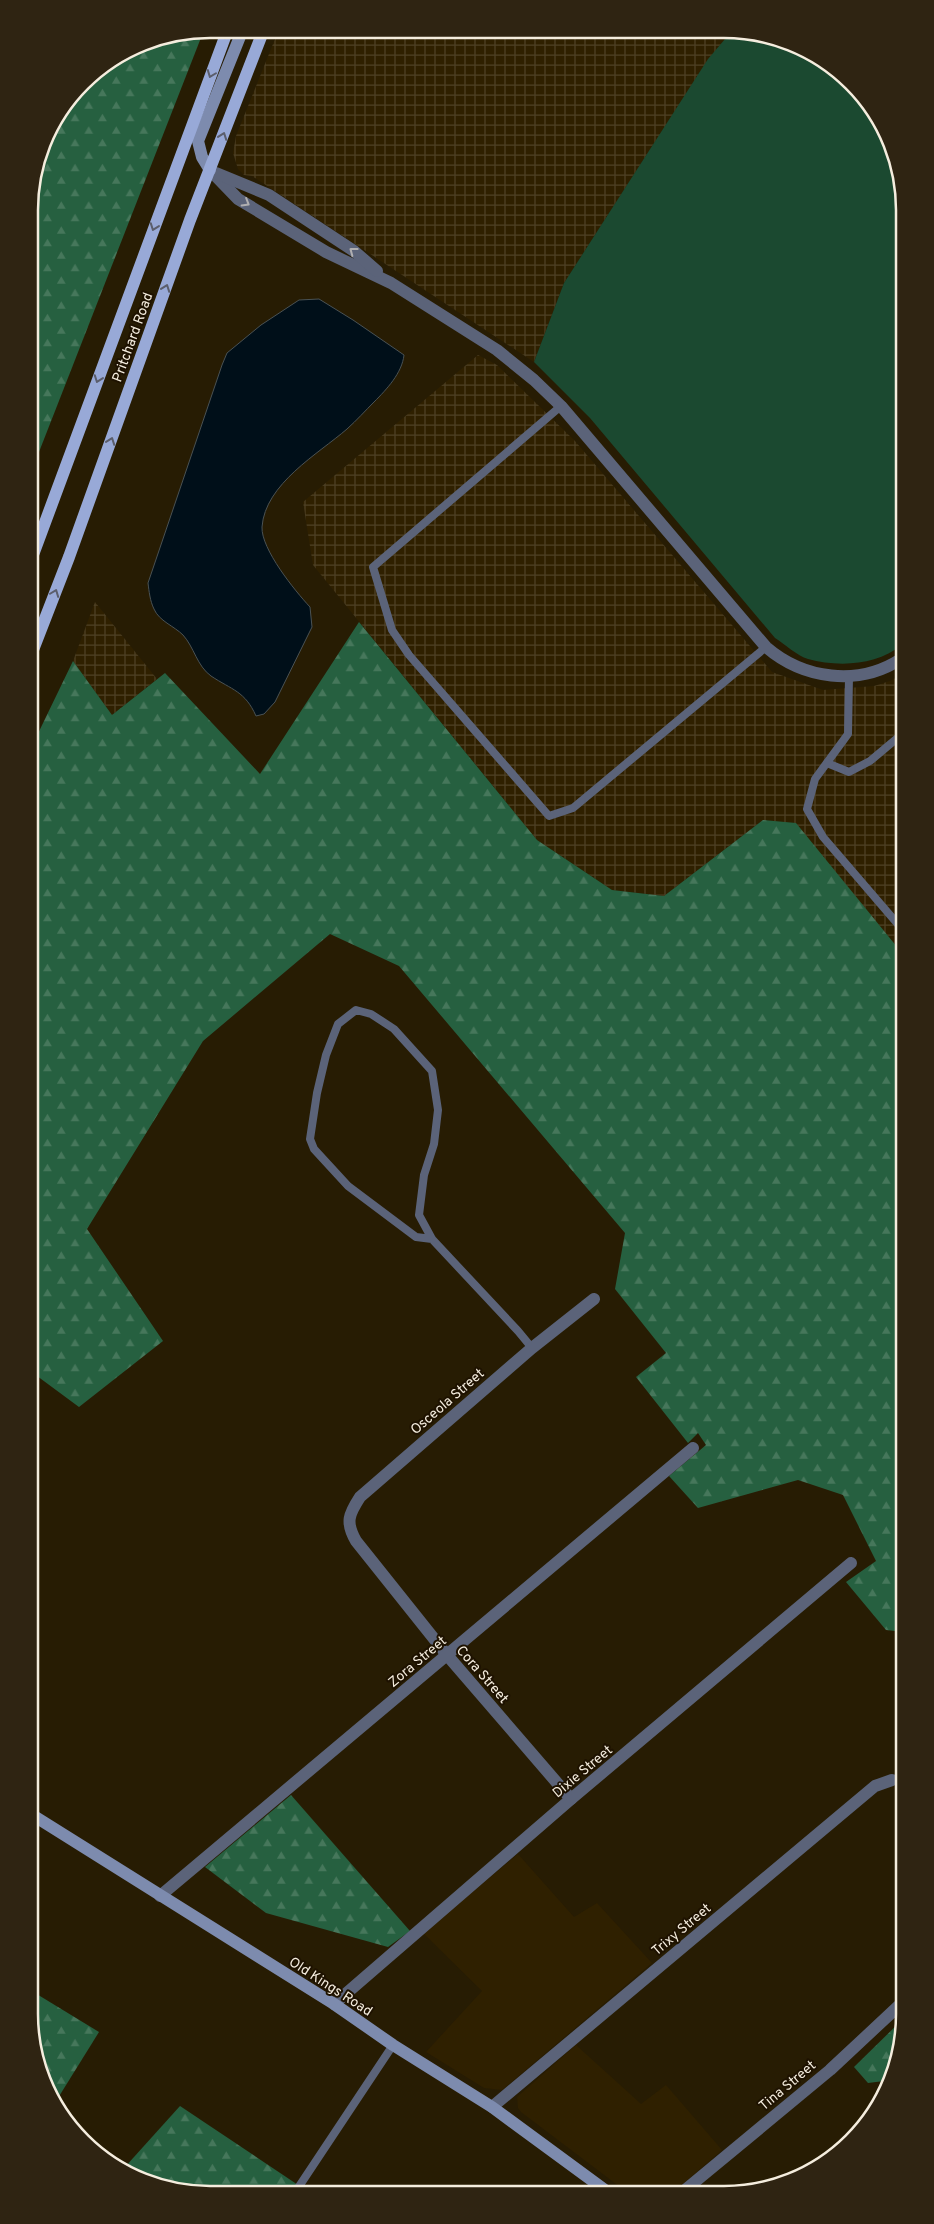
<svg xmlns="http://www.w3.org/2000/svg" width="934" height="2224" viewBox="0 0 934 2224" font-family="Overpass,sans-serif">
<defs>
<pattern id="industrial-grid" width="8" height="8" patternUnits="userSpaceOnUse" patternTransform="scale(1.25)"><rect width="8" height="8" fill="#2f2000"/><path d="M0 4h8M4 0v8" fill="none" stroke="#4e4125"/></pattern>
<pattern id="forest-firs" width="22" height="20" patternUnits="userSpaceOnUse" patternTransform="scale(1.25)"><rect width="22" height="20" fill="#266040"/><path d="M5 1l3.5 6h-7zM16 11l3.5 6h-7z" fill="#46775b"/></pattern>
</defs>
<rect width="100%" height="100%" fill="#271c03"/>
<!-- built -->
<g fill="#2f2000">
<polygon points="518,1854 574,1917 597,1903 652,1963 502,2090 484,2088 426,2052 482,1991 423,1933"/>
<polygon points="576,2045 641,2104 666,2085 722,2150 676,2190 624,2190 521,2112 518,2108 517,2097"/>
</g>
<!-- industrial -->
<g fill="url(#industrial-grid)">
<polygon points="279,29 731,32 708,60 564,283 534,362 252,176 244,175 238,169 233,153 236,136"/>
<polygon points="478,355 497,365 575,441 772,672 823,690 874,686 890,681 901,675 902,953 795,823 763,820 664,896 612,890 537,840 313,565 303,502"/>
<polygon points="95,602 157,679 112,715 73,661"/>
</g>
<!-- green -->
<path fill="#1b4930" d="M731,32H760L805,48L852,81L899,163L901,645C877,666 837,667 808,659C797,656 785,644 775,638L590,418L534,362L564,283L708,59Z"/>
<!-- forest -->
<g fill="url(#forest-firs)">
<polygon points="204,30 30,475 29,197 48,129 90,74 140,42"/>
<polygon points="359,622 537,840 612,890 664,896 763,820 796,823 902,953 904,1632 886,1630 846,1582 876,1561 843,1495 798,1480 698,1508 669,1476 706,1445 698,1433 688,1443 636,1377 666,1353 615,1289 625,1233 399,966 330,934 203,1041 87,1229 163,1341 79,1407 33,1373 31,748 73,661 112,715 165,673 260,774"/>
<polygon points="291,1795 410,1931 388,1947 266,1913 205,1867"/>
<polygon points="35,1993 99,2032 53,2106 35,2061"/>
<polygon points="905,2017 905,2026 892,2080 868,2083 854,2067"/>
<polygon points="180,2106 307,2191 174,2192 125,2167"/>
</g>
<!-- water -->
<path fill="#000f19" stroke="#4a5254" d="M319,299L353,320L404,355C402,373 387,389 374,402C365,411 357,420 347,429C318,454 265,484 262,527C261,549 295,591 310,607L312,627L275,702L264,714L256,716C245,691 232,690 211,676C197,666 194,647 183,635C174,626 159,621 154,609C150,601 149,591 148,583L222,365L227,353L261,325L299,300Z"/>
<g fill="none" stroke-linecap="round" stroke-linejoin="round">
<!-- lane -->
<g stroke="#5b6379" stroke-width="8">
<polyline points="561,406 373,567 392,630 409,655 549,816 573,808 766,647"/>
<polyline points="849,676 848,734 815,779 807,809 823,837 902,929"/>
<polyline points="827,763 849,772 870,761 901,735"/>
<polyline points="432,1239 416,1237 348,1186 314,1149 310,1139 317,1093 326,1055 338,1024 356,1010 371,1014 394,1029 432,1071 438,1110 434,1144 424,1175 419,1215 432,1239 518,1331 532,1348"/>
<polyline points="296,2191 393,2045"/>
</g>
<!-- street -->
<g stroke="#5b6379" stroke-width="12">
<path d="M210,170L238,199L326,252L391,283L497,350L534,380L561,406L766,647C803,679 858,687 901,659"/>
<polyline points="216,173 269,195 354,251 377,271"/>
<path d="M571,1799L447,1655L356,1541C345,1522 349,1514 360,1497L532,1348L594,1299"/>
<polyline points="160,1896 693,1448"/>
<polyline points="334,2004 571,1799 851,1563"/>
<polyline points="492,2107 875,1786 892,1780"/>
<polyline points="685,2190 830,2070 905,2000"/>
</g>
<!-- secondary -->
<g stroke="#7d8bae" stroke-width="12">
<polyline points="210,170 202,157 198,141 243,29"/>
<polyline points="34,1816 334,2004 393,2045 492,2107 605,2190"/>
</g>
<!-- primary -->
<g stroke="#98a9d7" stroke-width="12">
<polyline points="30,563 228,29"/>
<polyline points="31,655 69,557 190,220 264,29"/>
</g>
</g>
<!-- one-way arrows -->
<defs><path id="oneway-chevron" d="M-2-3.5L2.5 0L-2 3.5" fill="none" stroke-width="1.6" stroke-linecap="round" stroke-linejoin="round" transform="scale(1.25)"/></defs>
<g stroke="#5b5e6c">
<use href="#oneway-chevron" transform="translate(211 74) rotate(111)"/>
<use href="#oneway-chevron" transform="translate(223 136) rotate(-70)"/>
<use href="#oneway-chevron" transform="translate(154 227) rotate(110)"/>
<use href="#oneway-chevron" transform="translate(166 288) rotate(-70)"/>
<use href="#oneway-chevron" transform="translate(98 379) rotate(110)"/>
<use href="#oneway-chevron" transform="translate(111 441) rotate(-70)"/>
<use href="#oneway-chevron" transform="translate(55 593) rotate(-69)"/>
</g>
<g stroke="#b0afb1">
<use href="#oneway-chevron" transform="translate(246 203) rotate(31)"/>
<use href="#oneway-chevron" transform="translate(353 251) rotate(-143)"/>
</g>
<g text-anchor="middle" stroke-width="4" stroke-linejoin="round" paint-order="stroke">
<!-- street labels -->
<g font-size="14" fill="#f5edde" stroke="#1e1200">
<text transform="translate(132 337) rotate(-70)" y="5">Pritchard Road</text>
<text transform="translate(447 1401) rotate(-41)" y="5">Osceola Street</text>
<text transform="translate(417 1661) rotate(-40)" y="5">Zora Street</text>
<text transform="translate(483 1674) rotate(49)" y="5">Cora Street</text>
<text transform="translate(582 1771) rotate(-40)" y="5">Dixie Street</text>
<text transform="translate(681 1929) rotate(-40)" y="5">Trixy Street</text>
<text transform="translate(331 1986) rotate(33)" y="5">Old Kings Road</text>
<text transform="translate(787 2085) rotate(-40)" y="5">Tina Street</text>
</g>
</g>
<!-- crop -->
<path d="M0 0H934V2224H0ZM210 38H724A172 172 0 0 1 896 210V2014A172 172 0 0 1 724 2186H210A172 172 0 0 1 38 2014V210A172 172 0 0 1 210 38Z" fill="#2f2412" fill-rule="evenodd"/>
<path fill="none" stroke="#f5edde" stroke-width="2.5" d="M210 38H724A172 172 0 0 1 896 210V2014A172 172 0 0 1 724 2186H210A172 172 0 0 1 38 2014V210A172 172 0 0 1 210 38Z"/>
</svg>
